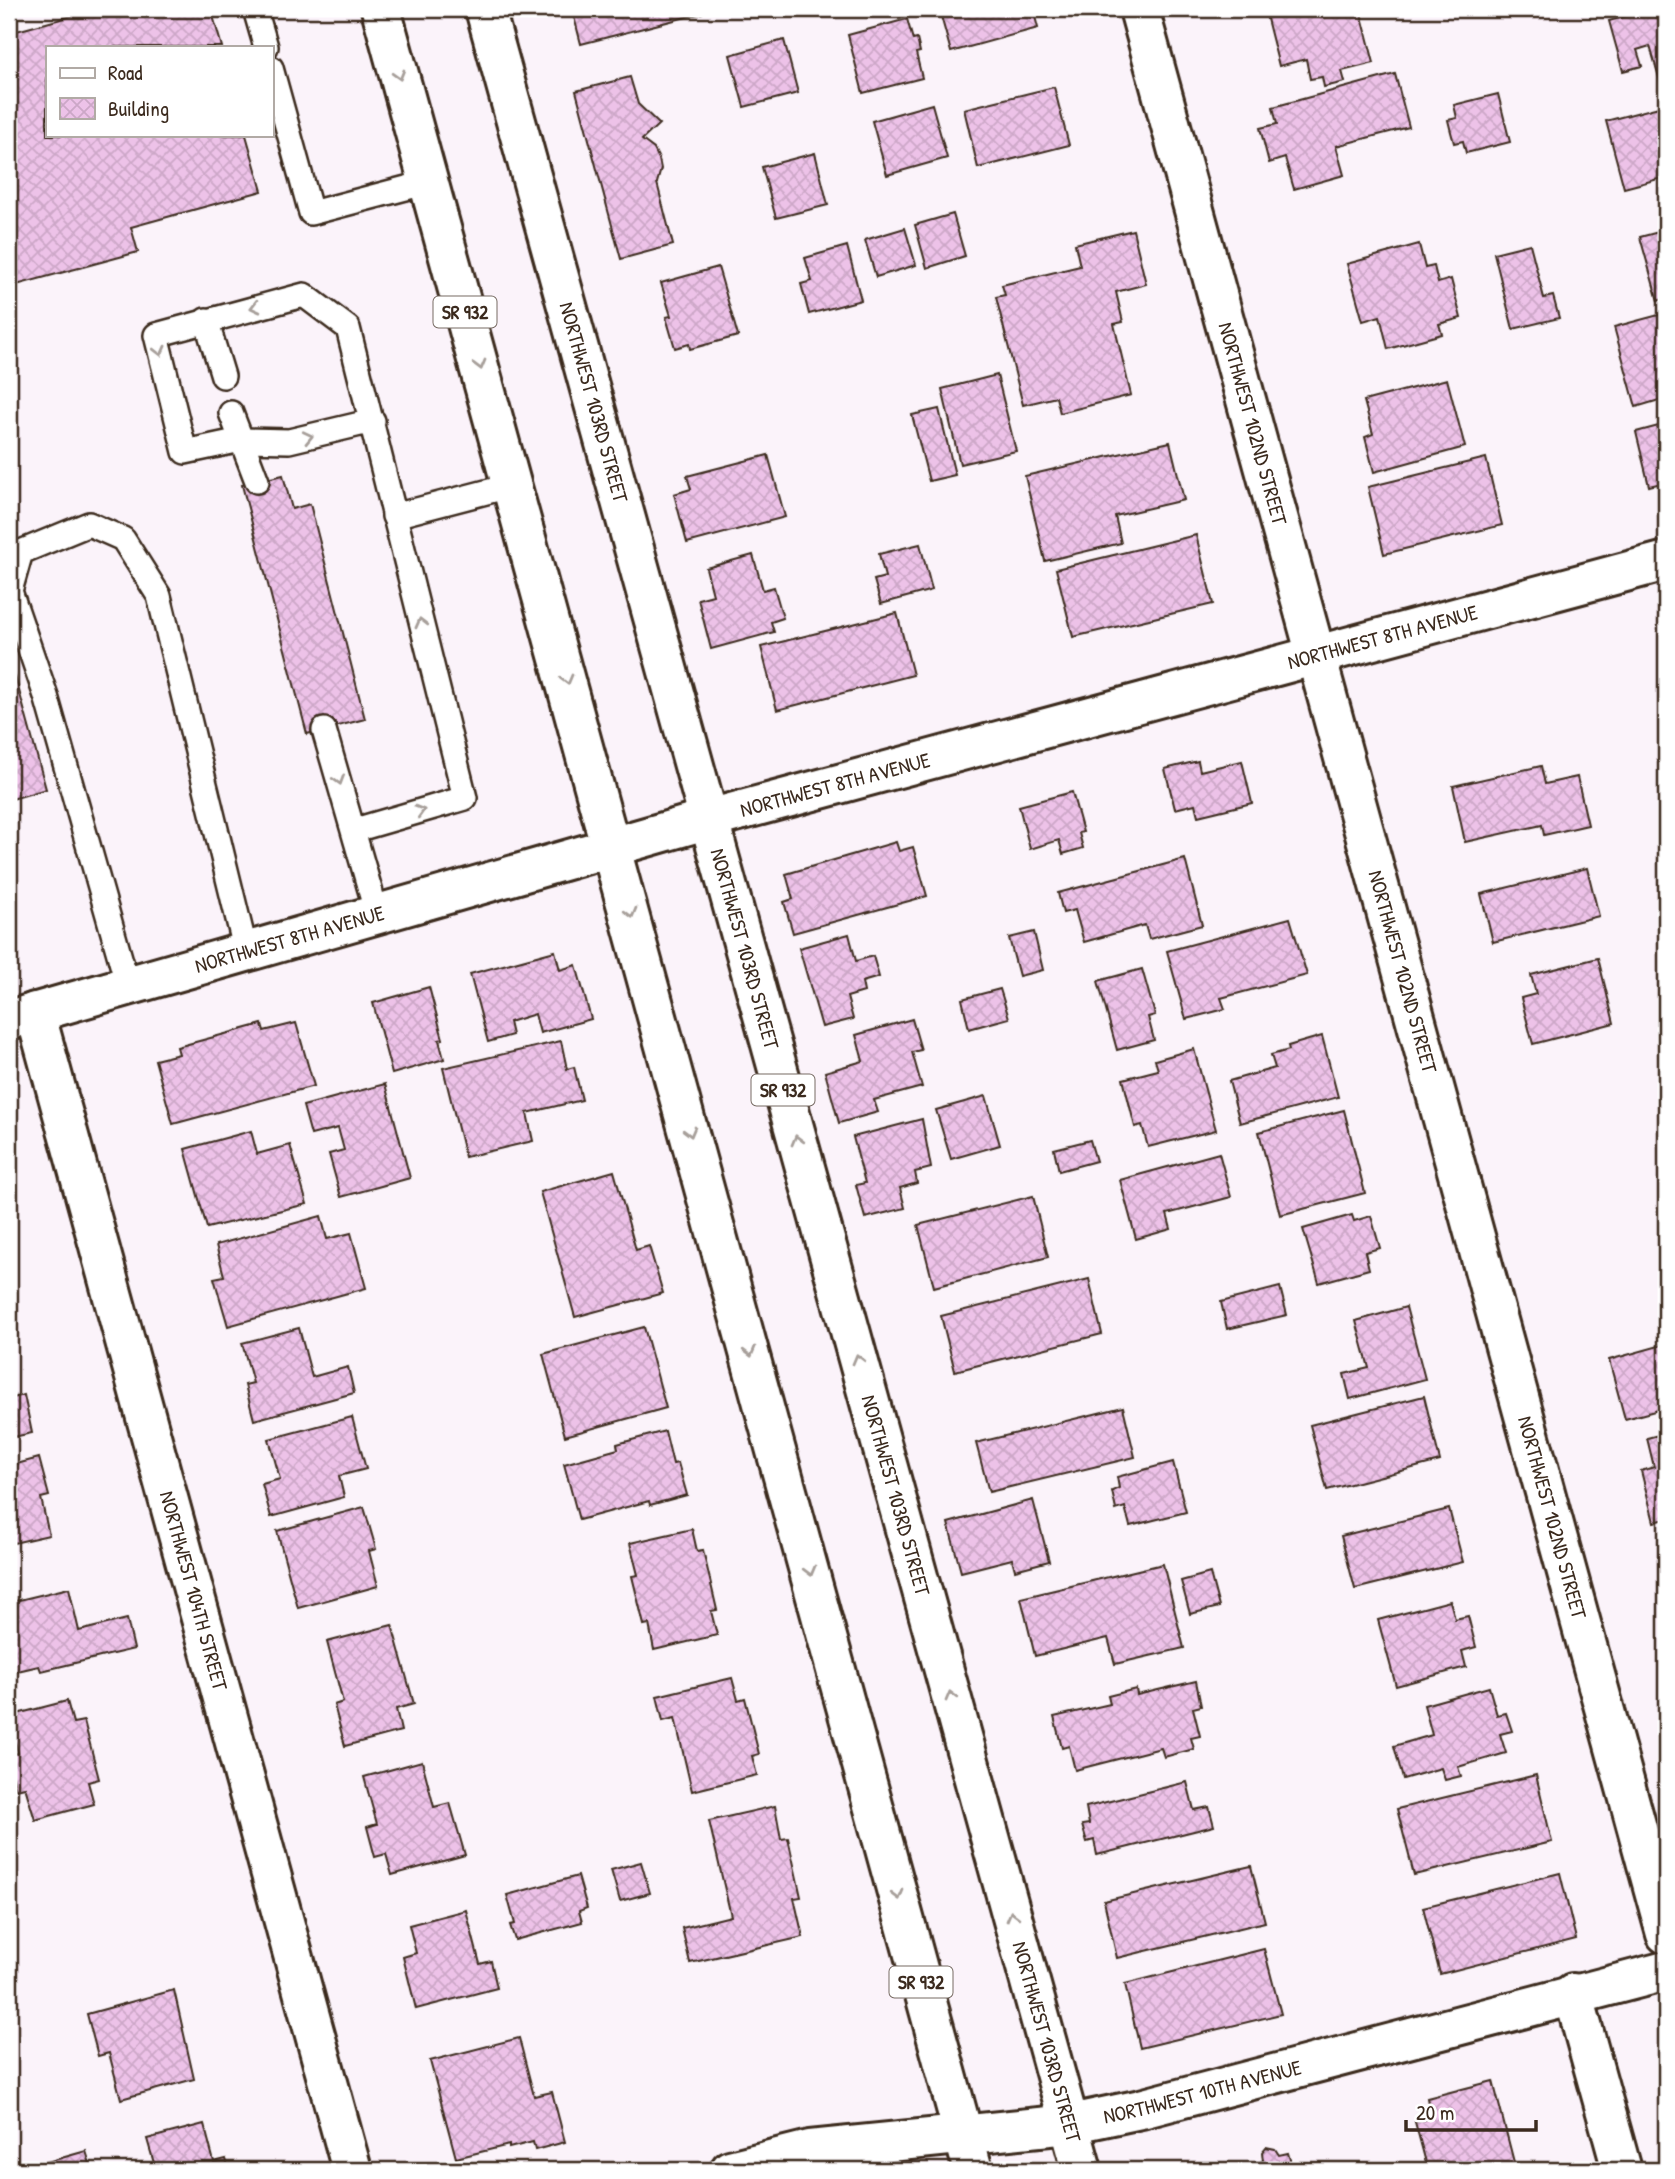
<svg xmlns="http://www.w3.org/2000/svg" width="1675" height="2179" viewBox="0 0 1675 2179" font-family="'Patrick Hand',sans-serif">
<defs>
<pattern id="building-cross-hatch" width="8" height="8" patternUnits="userSpaceOnUse" patternTransform="scale(1.75)"><rect width="8" height="8" fill="#edc2e8"/><path d="M0 0l8 8M0 8l8-8" fill="none" stroke="#cca7c7"/></pattern>
</defs>
<rect width="100%" height="100%" fill="#fbf3fa"/>
<filter id="ink" filterUnits="userSpaceOnUse"><feTurbulence type="fractalNoise" baseFrequency=".0143" numOctaves="2"/><feDisplacementMap in="SourceGraphic" scale="14" xChannelSelector="R" yChannelSelector="G"/><feConvolveMatrix kernelMatrix="1 2 1 2 8 2 1 2 1" color-interpolation-filters="sRGB"/></filter>
<g filter="url(#ink)">
<!-- building -->
<g fill="url(#building-cross-hatch)" stroke="#3b2a1e" stroke-width="2">
<polygon points="98,9 211,9 222,47 47,47 47,135 246,135 262,191 131,227 138,252 9,287 9,33"/>
<polygon points="572,9 701,9 702,13 581,44"/>
<polygon points="939,9 1033,9 1038,28 951,52"/>
<polygon points="1272,9 1335,9 1337,13 1360,9 1374,63 1342,71 1345,82 1324,87 1322,77 1310,79 1306,59 1279,66 1265,11"/>
<polygon points="1652,9 1666,9 1664,95 1650,46 1637,50 1642,66 1623,71 1609,21"/>
<polygon points="907,19 913,40 917,39 920,52 916,53 922,78 863,93 848,35"/>
<polygon points="784,40 798,93 744,107 730,55"/>
<polygon points="1395,74 1409,127 1336,146 1344,175 1294,189 1285,158 1269,163 1260,128 1277,124 1273,107"/>
<polygon points="630,77 638,104 659,124 642,140 654,149 659,159 661,169 657,183 673,245 621,259 576,91"/>
<polygon points="1054,87 1069,145 978,168 964,109"/>
<polygon points="1498,94 1510,142 1466,153 1463,141 1454,143 1451,132 1448,120 1457,118 1454,105"/>
<polygon points="932,104 947,158 887,175 872,121"/>
<polygon points="1666,105 1666,177 1624,188 1606,121"/>
<polygon points="815,153 828,205 776,218 762,167"/>
<polygon points="953,214 965,256 927,268 915,225"/>
<polygon points="905,228 916,265 876,277 865,240"/>
<polygon points="1133,230 1146,284 1116,292 1123,322 1114,324 1131,395 1060,413 1056,397 1023,405 996,297 1005,295 1002,285 1080,266 1075,244"/>
<polygon points="1666,230 1666,298 1658,301 1640,237"/>
<polygon points="1419,244 1425,268 1434,266 1438,283 1451,279 1461,318 1439,324 1442,334 1388,349 1380,316 1363,321 1347,264"/>
<polygon points="1530,244 1544,298 1553,296 1559,318 1513,329 1494,253"/>
<polygon points="847,246 861,300 809,314 801,284 812,281 805,258"/>
<polygon points="718,267 738,336 690,349 689,344 675,348 666,317 671,316 661,283"/>
<polygon points="1666,313 1666,398 1636,407 1614,327"/>
<polygon points="997,375 1016,451 960,464 942,389"/>
<polygon points="1447,379 1465,447 1374,472 1365,437 1373,434 1364,401"/>
<polygon points="939,409 955,475 929,481 912,415"/>
<polygon points="1666,424 1666,482 1649,486 1636,432"/>
<polygon points="1170,442 1184,500 1115,516 1121,543 1045,561 1025,476"/>
<polygon points="768,455 785,517 687,543 674,494 691,489 687,476"/>
<polygon points="1486,458 1502,525 1384,554 1368,487"/>
<polygon points="283,475 292,509 310,504 365,719 307,734 242,485"/>
<polygon points="1196,535 1213,604 1073,637 1056,569"/>
<polygon points="920,544 932,590 881,604 874,580 885,577 879,554"/>
<polygon points="753,555 763,590 774,587 783,618 771,622 774,632 711,649 698,599 713,595 706,568"/>
<polygon points="897,613 913,675 777,710 761,647"/>
<polygon points="9,654 46,789 9,800"/>
<polygon points="1198,761 1200,771 1242,761 1252,803 1198,816 1195,804 1175,809 1165,769"/>
<polygon points="1541,766 1545,784 1577,777 1588,825 1544,835 1542,825 1465,842 1453,786"/>
<polygon points="1072,792 1083,832 1079,833 1083,848 1063,854 1059,840 1030,849 1019,806"/>
<polygon points="896,842 899,851 913,847 927,896 793,933 784,902 793,899 786,874"/>
<polygon points="1185,859 1202,925 1149,939 1145,925 1084,942 1075,910 1063,913 1058,893"/>
<polygon points="1587,868 1599,916 1493,942 1481,894"/>
<polygon points="1290,918 1307,975 1221,998 1225,1009 1186,1019 1167,951"/>
<polygon points="1034,932 1043,970 1019,976 1009,938"/>
<polygon points="849,934 856,961 873,956 879,977 862,982 864,992 847,997 853,1019 822,1027 799,948"/>
<polygon points="555,951 560,970 576,965 591,1019 540,1033 535,1014 509,1022 512,1035 488,1042 470,974"/>
<polygon points="1598,958 1614,1023 1533,1044 1521,998 1536,994 1531,975"/>
<polygon points="1142,969 1155,1015 1148,1017 1154,1040 1117,1050 1098,981"/>
<polygon points="429,987 443,1039 439,1040 444,1059 392,1074 373,1003"/>
<polygon points="1000,989 1009,1018 969,1029 962,999"/>
<polygon points="912,1019 921,1050 912,1052 922,1087 874,1100 878,1112 839,1123 825,1072 863,1061 856,1035"/>
<polygon points="296,1023 314,1086 173,1124 155,1060 179,1054 177,1047 262,1024 264,1031"/>
<polygon points="1322,1036 1338,1097 1240,1123 1229,1081 1275,1068 1271,1055 1289,1050 1288,1046"/>
<polygon points="561,1041 567,1069 574,1067 582,1100 527,1113 533,1141 465,1157 443,1068"/>
<polygon points="1194,1049 1216,1130 1148,1147 1142,1125 1135,1127 1123,1079 1158,1070 1155,1060"/>
<polygon points="385,1084 410,1178 341,1197 329,1154 344,1150 338,1128 311,1135 303,1106"/>
<polygon points="986,1096 1000,1145 951,1159 936,1110"/>
<polygon points="1344,1110 1365,1193 1280,1215 1259,1132"/>
<polygon points="922,1119 931,1168 915,1172 917,1183 900,1188 905,1208 865,1218 856,1185 865,1183 853,1137"/>
<polygon points="251,1131 257,1154 290,1145 307,1204 207,1228 185,1149"/>
<polygon points="1090,1140 1096,1161 1059,1171 1054,1149"/>
<polygon points="1219,1153 1231,1197 1167,1214 1171,1229 1136,1239 1120,1180"/>
<polygon points="614,1171 636,1250 649,1246 663,1293 575,1317 540,1192"/>
<polygon points="1033,1196 1048,1257 934,1287 918,1225"/>
<polygon points="1352,1215 1354,1221 1371,1216 1380,1248 1365,1252 1369,1269 1319,1283 1303,1229"/>
<polygon points="321,1216 327,1239 351,1233 366,1288 228,1326 214,1278 224,1276 216,1245"/>
<polygon points="1089,1279 1102,1334 955,1371 941,1316"/>
<polygon points="1280,1287 1287,1315 1227,1329 1221,1302"/>
<polygon points="1406,1307 1425,1379 1350,1399 1344,1374 1369,1368 1356,1321"/>
<polygon points="644,1327 666,1408 565,1436 543,1354"/>
<polygon points="299,1328 312,1377 348,1367 354,1393 254,1420 245,1385 253,1383 242,1343"/>
<polygon points="1666,1344 1666,1408 1625,1419 1609,1360"/>
<polygon points="9,1395 9,1399 24,1395 32,1433 9,1438"/>
<polygon points="1424,1396 1440,1461 1327,1490 1310,1425"/>
<polygon points="1123,1407 1135,1457 989,1492 976,1443"/>
<polygon points="352,1417 366,1469 339,1476 344,1497 271,1517 262,1484 280,1479 269,1439"/>
<polygon points="665,1431 673,1464 678,1463 687,1495 650,1505 649,1501 579,1520 564,1464 618,1449 617,1444"/>
<polygon points="1666,1433 1666,1519 1654,1522 1641,1471 1654,1467 1647,1438"/>
<polygon points="39,1458 49,1496 41,1498 49,1535 9,1544 9,1466"/>
<polygon points="1173,1462 1186,1512 1130,1526 1125,1507 1116,1510 1112,1491 1119,1488 1117,1477"/>
<polygon points="1033,1500 1049,1561 1015,1570 1012,1559 961,1572 948,1523"/>
<polygon points="364,1507 376,1549 369,1551 378,1586 298,1608 277,1531"/>
<polygon points="1449,1509 1463,1562 1355,1589 1341,1536"/>
<polygon points="692,1529 697,1551 703,1550 717,1610 711,1611 717,1635 654,1650 649,1624 644,1625 632,1576 638,1575 630,1543"/>
<polygon points="1163,1564 1184,1648 1115,1664 1108,1638 1035,1656 1021,1598"/>
<polygon points="1210,1573 1219,1607 1190,1614 1181,1581"/>
<polygon points="69,1588 79,1631 127,1619 134,1649 41,1671 39,1666 9,1673 9,1591 11,1602"/>
<polygon points="1450,1601 1455,1619 1468,1616 1476,1647 1462,1651 1466,1667 1396,1686 1378,1620"/>
<polygon points="392,1625 414,1704 396,1709 401,1731 345,1746 334,1705 343,1702 327,1642"/>
<polygon points="732,1678 738,1700 745,1698 759,1754 752,1756 757,1775 692,1791 675,1718 663,1721 657,1696"/>
<polygon points="1196,1681 1201,1706 1193,1708 1200,1736 1191,1738 1194,1749 1164,1757 1161,1748 1075,1770 1069,1746 1062,1748 1054,1717 1110,1704 1108,1696 1136,1689 1137,1695"/>
<polygon points="1489,1687 1497,1715 1506,1713 1512,1731 1500,1734 1506,1753 1458,1767 1461,1776 1445,1780 1441,1768 1403,1779 1394,1746 1432,1735 1424,1705"/>
<polygon points="67,1701 73,1723 84,1721 99,1779 88,1782 94,1804 35,1820 25,1787 16,1789 9,1762 9,1755 18,1753 9,1716"/>
<polygon points="422,1761 434,1807 450,1803 465,1855 392,1875 386,1854 375,1857 367,1827 377,1824 364,1777"/>
<polygon points="1536,1775 1552,1842 1414,1875 1397,1809"/>
<polygon points="1187,1782 1194,1810 1209,1807 1214,1826 1097,1855 1094,1840 1087,1842 1082,1825 1089,1824 1086,1807"/>
<polygon points="775,1806 781,1839 788,1838 801,1897 794,1898 803,1937 690,1963 682,1928 731,1916 709,1821"/>
<polygon points="641,1862 650,1893 620,1901 611,1870"/>
<polygon points="1251,1866 1265,1922 1117,1958 1104,1901"/>
<polygon points="1560,1873 1576,1939 1440,1974 1423,1907"/>
<polygon points="578,1876 587,1908 579,1911 582,1922 515,1940 510,1925 515,1924 507,1895"/>
<polygon points="466,1910 480,1964 491,1961 497,1988 416,2009 403,1957 416,1953 409,1925"/>
<polygon points="1264,1949 1281,2014 1140,2048 1125,1984"/>
<polygon points="174,1990 194,2079 121,2099 109,2053 98,2056 87,2014"/>
<polygon points="519,2038 534,2096 552,2092 565,2142 535,2150 533,2142 509,2148 509,2145 456,2158 430,2061"/>
<polygon points="1493,2081 1516,2170 1428,2170 1415,2122 1431,2118 1427,2098"/>
<polygon points="204,2124 214,2162 226,2159 229,2170 156,2170 147,2139"/>
<polygon points="1266,2147 1275,2149 1279,2155 1288,2153 1293,2170 1239,2170 1239,2168 1263,2161 1262,2152"/>
<polygon points="86,2151 92,2170 27,2170 26,2168"/>
</g>
<g fill="none" stroke-linecap="round" stroke-linejoin="round">
<defs>
<g id="service">
<polyline points="255,9 266,47"/>
<polyline points="271,68 311,213 429,182"/>
<polyline points="206,320 223,376"/>
<polyline points="231,413 257,481"/>
<polyline points="394,516 513,485"/>
<polyline points="324,730 377,914"/>
<polyline points="355,830 465,798 348,328 304,295 156,335 185,452 241,440 289,441 373,421"/>
<polyline points="128,986 46,696 10,591 21,552 89,524 123,539 159,596 246,952"/>
</g>
<g id="minor">
<path id="s1" d="M1139,9L1666,1934"/>
<path id="s2" d="M35,1012L352,2170"/>
<path id="s3" d="M9,1020L709,819L1666,561"/>
<polyline points="1573,1993 1622,2170"/>
<path id="s4" d="M730,2170L810,2150L1070,2124L1141,2109L1666,1971"/>
</g>
<g id="primary">
<polyline points="381,9 973,2170"/>
<path id="s5" d="M485,9L1082,2170"/>
</g>
</defs>
<!-- service casing -->
<use href="#service" stroke="#3b2a1e" stroke-width="28"/>
<!-- minor casing -->
<use href="#minor" stroke="#3b2a1e" stroke-width="44"/>
<!-- primary casing -->
<use href="#primary" stroke="#3b2a1e" stroke-width="44"/>
<!-- service -->
<use href="#service" stroke="#fff" stroke-width="23"/>
<!-- minor -->
<use href="#minor" stroke="#fff" stroke-width="38"/>
<!-- primary -->
<use href="#primary" stroke="#fff" stroke-width="38"/>
</g>
<!-- one-way arrows -->
<defs><path id="oneway-chevron" d="M-2-3.5L2.5 0L-2 3.5" fill="none" stroke-width="1.6" stroke-linecap="round" stroke-linejoin="round" transform="scale(1.75)"/></defs>
<g stroke="#a79f9a">
<use href="#oneway-chevron" transform="translate(399 75) rotate(74)"/>
<use href="#oneway-chevron" transform="translate(255 307) rotate(166)"/>
<use href="#oneway-chevron" transform="translate(160 351) rotate(76)"/>
<use href="#oneway-chevron" transform="translate(480 365) rotate(75)"/>
<use href="#oneway-chevron" transform="translate(308 437) rotate(-13)"/>
<use href="#oneway-chevron" transform="translate(421 623) rotate(-104)"/>
<use href="#oneway-chevron" transform="translate(567 680) rotate(75)"/>
<use href="#oneway-chevron" transform="translate(339 780) rotate(73)"/>
<use href="#oneway-chevron" transform="translate(420 811) rotate(-16)"/>
<use href="#oneway-chevron" transform="translate(631 913) rotate(75)"/>
<use href="#oneway-chevron" transform="translate(690 1132) rotate(75)"/>
<use href="#oneway-chevron" transform="translate(797 1140) rotate(-105)"/>
<use href="#oneway-chevron" transform="translate(750 1352) rotate(75)"/>
<use href="#oneway-chevron" transform="translate(858 1359) rotate(-105)"/>
<use href="#oneway-chevron" transform="translate(810 1571) rotate(75)"/>
<use href="#oneway-chevron" transform="translate(951 1696) rotate(-105)"/>
<use href="#oneway-chevron" transform="translate(898 1895) rotate(75)"/>
<use href="#oneway-chevron" transform="translate(1012 1916) rotate(-105)"/>
</g>
</g>
<g text-anchor="middle" stroke-width="7" stroke-linejoin="round" paint-order="stroke">
<!-- shield labels -->
<g fill="#fff" stroke="#766a62" stroke-width="2">
<rect x="433.5" y="296.5" width="63" height="31" rx="5"/>
<rect x="751.5" y="1074.5" width="63" height="31" rx="5"/>
<rect x="889.5" y="1966.5" width="63" height="31" rx="5"/>
</g>
<g font-size="19" font-weight="bold" fill="#3b2a1e">
<text x="465" y="319">SR 932</text>
<text x="783" y="1097">SR 932</text>
<text x="921" y="1989">SR 932</text>
</g>
<!-- street labels -->
<g font-size="21" fill="#3b2a1e" stroke="#fff">
<text dy="7" stroke="none"><textPath href="#s5" startOffset="408">NORTHWEST 103RD STREET</textPath></text>
<text dy="7" stroke="none"><textPath href="#s1" startOffset="430">NORTHWEST 102ND STREET</textPath></text>
<text dy="7" stroke="none"><textPath href="#s3" startOffset="1426">NORTHWEST 8TH AVENUE</textPath></text>
<text dy="7" stroke="none"><textPath href="#s3" startOffset="859">NORTHWEST 8TH AVENUE</textPath></text>
<text dy="7" stroke="none"><textPath href="#s3" startOffset="292">NORTHWEST 8TH AVENUE</textPath></text>
<text dy="7" stroke="none"><textPath href="#s5" startOffset="975">NORTHWEST 103RD STREET</textPath></text>
<text dy="7" stroke="none"><textPath href="#s1" startOffset="998">NORTHWEST 102ND STREET</textPath></text>
<text dy="7" stroke="none"><textPath href="#s5" startOffset="1542">NORTHWEST 103RD STREET</textPath></text>
<text dy="7" stroke="none"><textPath href="#s1" startOffset="1564">NORTHWEST 102ND STREET</textPath></text>
<text dy="7" stroke="none"><textPath href="#s2" startOffset="600">NORTHWEST 104TH STREET</textPath></text>
<text dy="7" stroke="none"><textPath href="#s5" startOffset="2109">NORTHWEST 103RD STREET</textPath></text>
<text dy="7" stroke="none"><textPath href="#s4" startOffset="480">NORTHWEST 10TH AVENUE</textPath></text>
</g>
</g>
<!-- margin -->
<rect width="1675" height="2179" fill="none" stroke="#fff" stroke-width="35"/>
<rect x="18" y="18" width="1640" height="2144" fill="none" stroke="#3b2a1e" stroke-width="2.5" filter="url(#ink)"/>
<!-- legend -->
<rect x="46" y="46" width="228" height="91" fill="#ffffff" stroke="#b1aaa5" stroke-width="2"/>
<rect x="60" y="68" width="35" height="10" fill="#ffffff" stroke="#b1aaa5" stroke-width="2"/>
<text x="108" y="80" font-size="21" fill="#3b2a1e">Road</text>
<rect x="60" y="98" width="35" height="21" fill="url(#building-cross-hatch)" stroke="#b1aaa5" stroke-width="2"/>
<text x="108" y="116" font-size="21" fill="#3b2a1e">Building</text>
<!-- scale -->
<path d="M1406 2120v10h130v-10" fill="none" stroke="#3b2a1e" stroke-width="3.5"/>
<text x="1416" y="2120" font-size="21" fill="#3b2a1e" stroke="#ffffff" stroke-width="5" paint-order="stroke">20 m</text>
</svg>
